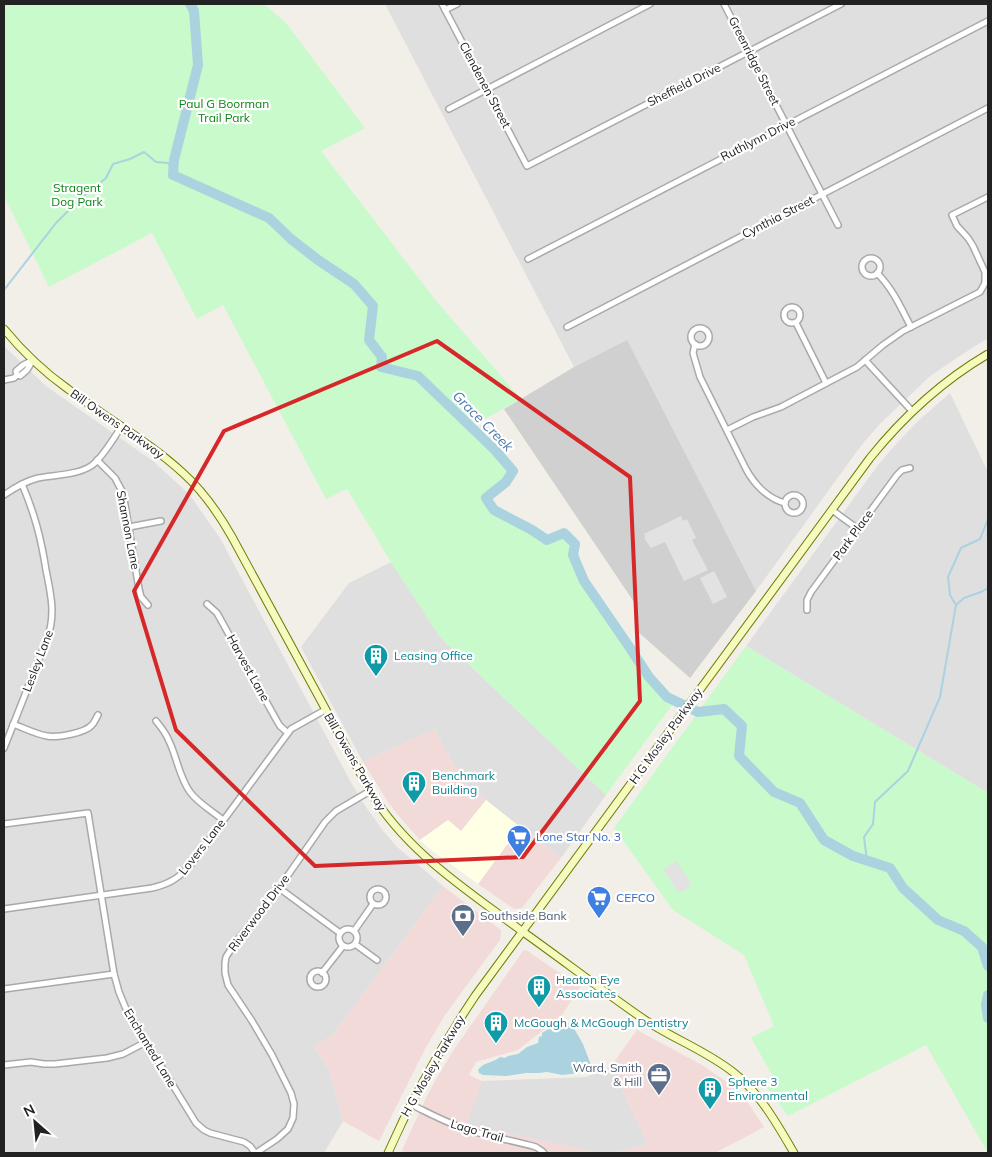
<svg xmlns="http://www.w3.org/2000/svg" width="992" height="1157" viewBox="0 0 992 1157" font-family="Mulish,sans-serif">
<rect width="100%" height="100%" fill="#f2efe9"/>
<!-- residential -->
<g fill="#e0dfdf">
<polygon points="385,4 988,4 988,338 952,361 929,377 880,424 864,442 847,465 756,591 627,341 574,367"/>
<polygon points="4,346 46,386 153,461 189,494 220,538 353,786 366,807 384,832 396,846 443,886 333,1035 314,1046 329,1070 343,1121 324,1153 4,1153"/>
<polygon points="950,393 988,472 988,793 746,646 878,465 896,444 918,421"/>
<polygon points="391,562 440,637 606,795 561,858 465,784 441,742 435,729 363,762 301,647 349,583"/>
<polygon points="611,1066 648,1144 613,1153 600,1153 465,1125 482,1081 586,1077"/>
</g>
<!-- commercial -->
<g fill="#f2dad9">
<polygon points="435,729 441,742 465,784 486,800 461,832 448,820 420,840 398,815 388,802 363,762"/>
<polygon points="520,827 561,858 522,908 514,909 478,884"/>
<polygon points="443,886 501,930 500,940 445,1015 426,1047 379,1141 343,1121 329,1070 314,1046 333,1035"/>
<polygon points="526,950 580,987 562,1015 518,1050 476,1062 469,1075 482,1081 466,1124 600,1153 404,1153 402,1150 426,1098 439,1074 455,1048 523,951"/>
<polygon points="637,1030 702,1065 730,1084 744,1097 764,1127 715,1153 613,1153 648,1144 611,1066"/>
</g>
<!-- education -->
<polygon fill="#ffffe5" points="486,800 520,827 478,884 431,850 420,840 448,820 461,831"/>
<!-- religious -->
<polygon fill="#d0d0d0" points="627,340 756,591 690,678 637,631 636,605 504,409 521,399 574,367"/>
<!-- park -->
<g fill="#c8facc">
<polygon points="4,4 264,4 286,23 365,128 321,151 437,302 521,399 470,427 495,450 513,471 506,482 486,499 494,510 532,530 547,540 564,533 575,544 573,555 584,581 628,645 649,677 667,697 675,701 606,795 440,637 391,562 347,489 326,499 223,305 197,319 152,233 49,287 4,196"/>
<polygon points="746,646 988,793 988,1153 926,1045 788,1116 765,1085 774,1078 751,1038 774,1026 744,955 673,910 614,828"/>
</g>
<!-- parking -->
<g fill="#e2e2e2">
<polygon points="681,516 683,521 687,519 696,538 692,540 708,570 684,581 665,542 651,548 644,538 645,537 644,534"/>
<polygon points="714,571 727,597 713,604 700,578"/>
<polygon points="676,861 692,884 688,886 689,888 679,893 663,870"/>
</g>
<!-- water -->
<path fill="#aad3df" d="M564,1020L572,1025L583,1044L591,1065V1069L588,1072L562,1075L547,1072L539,1073H526L506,1076L483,1075L479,1073L478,1070C483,1062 493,1063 500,1057L505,1058L508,1056L518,1054L527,1047L538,1043L539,1037L542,1036V1033L558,1023Z"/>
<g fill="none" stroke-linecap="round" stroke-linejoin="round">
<!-- stream -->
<g stroke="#aad3df" stroke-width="2">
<polyline points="4,290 56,223 80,199 106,178 113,164 130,159 144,152 156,162 168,163 173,169"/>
<polyline points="956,605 964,598 981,592 988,588"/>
<polyline points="867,861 864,837 873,824 875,802 908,771 940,697 956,605 950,595 948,577 961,548 980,539 988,519"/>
</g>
<!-- river -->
<g stroke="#aad3df" stroke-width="10">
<polyline points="190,4 194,11 198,65 174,160 173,175 269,218 291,239 318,260 354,284 373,306 369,340 382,357 381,367 418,376 495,450 513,471 506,482 486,498 494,510 532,530 547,540 564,533 575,544 573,555 584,581 628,645 649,677 667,697 698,712 724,709 742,726 739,756 774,792 800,803 824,840 853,856 890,868 903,888 938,920 964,931 982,947 988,966"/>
<polyline points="988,995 986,1005 988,1018"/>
</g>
<defs>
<g id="minor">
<polyline points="442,4 527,166 841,4"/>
<polyline points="724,4 838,225"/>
<polyline points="445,10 457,4"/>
<polyline points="449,109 650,4"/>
<circle cx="871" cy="267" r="9"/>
<polyline points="528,259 988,21"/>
<path d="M877,273C893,289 901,308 911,327"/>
<circle cx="792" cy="315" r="8"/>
<polyline points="796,323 826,383"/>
<polyline points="567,327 988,108"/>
<circle cx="700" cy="337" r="9"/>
<path d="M695,344L693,353L700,377L746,469C754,484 768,499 785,503"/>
<polygon points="33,360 27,370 20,376 17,375 16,371 23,365"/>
<polyline points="865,360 912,411"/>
<polyline points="4,380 14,378 17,375"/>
<polyline points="727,430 753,417 781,407 857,367 883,345 903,331 980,292 985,283 985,272 973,246 968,238 957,226 952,215 988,197"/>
<polyline points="97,460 115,478 123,493 139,589 141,597 148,605"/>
<path d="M4,495C14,488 26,481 38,478C54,475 77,475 91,466C102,459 114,437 122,426"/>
<circle cx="794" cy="504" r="9"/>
<polyline points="832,510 858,529"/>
<polyline points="129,527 161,521"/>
<polyline points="207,604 217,613 277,721 280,726 288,733"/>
<polyline points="807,610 807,600 811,592 897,475 902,470 910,468"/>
<path d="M156,721C161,727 166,733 169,741C177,757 179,777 190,792C198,803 212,811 223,820"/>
<path d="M13,724C24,728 35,734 47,736C57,738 85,733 92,725C95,722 96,718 98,715"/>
<path d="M4,748L47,639C56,615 51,595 46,570C41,538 35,515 22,484"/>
<polyline points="4,824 88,813 114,974 119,992 126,1009 196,1123 204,1130 210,1133 244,1142 250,1146 255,1153"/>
<polyline points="279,888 340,933"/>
<circle cx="378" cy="897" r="8"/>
<path d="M4,909L152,888C169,884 177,879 189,867L291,729L325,710"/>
<circle cx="348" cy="938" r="9"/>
<polyline points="354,931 373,904"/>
<polyline points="355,944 377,960"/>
<circle cx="318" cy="979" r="8"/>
<polyline points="322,973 343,946"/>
<polyline points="4,989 114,974"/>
<polyline points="4,1065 31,1062 44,1064 55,1064 107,1058 123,1054 146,1042"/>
<path d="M410,1104C431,1114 452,1126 475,1132C495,1138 516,1141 536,1147L542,1151L544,1153"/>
<polyline points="256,1153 277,1139 288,1129 293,1118 294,1104 291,1093 272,1055 252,1021 228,985 225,973 225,963 226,957 233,946 279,888 325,822 336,811 370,791"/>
</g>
<g id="secondary">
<path d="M4,329C23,352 44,372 68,389C106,418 148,441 183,473C203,491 219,514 232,537L370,791C406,851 464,888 519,929C560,958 600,989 642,1018C671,1038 705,1050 733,1072C760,1093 777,1124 794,1153"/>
<path d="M388,1153C413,1096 441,1047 475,996L870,458C903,417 942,381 988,354"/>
</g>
</defs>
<!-- minor casing -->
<use href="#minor" stroke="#a9a9a9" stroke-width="8"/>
<!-- secondary casing -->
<use href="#secondary" stroke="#707d05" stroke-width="9"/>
<!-- minor -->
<use href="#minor" stroke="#fff" stroke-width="5"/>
<!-- secondary -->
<use href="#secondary" stroke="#f7fabf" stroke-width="7"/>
</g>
<!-- marked area -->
<path fill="none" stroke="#d62828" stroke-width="4" stroke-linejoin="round" d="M437,341L630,477L640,701L523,857L315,866L176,730L134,591L224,431Z"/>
<!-- icons -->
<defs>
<symbol id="building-pin" viewBox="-11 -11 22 30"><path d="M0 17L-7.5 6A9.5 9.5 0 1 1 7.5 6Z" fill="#0f9aa8" stroke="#fff"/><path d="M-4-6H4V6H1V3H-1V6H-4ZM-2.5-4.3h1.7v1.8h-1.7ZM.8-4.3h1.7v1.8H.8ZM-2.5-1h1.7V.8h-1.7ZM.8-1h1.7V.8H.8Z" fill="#fff"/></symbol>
<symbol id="supermarket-pin" viewBox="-11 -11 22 30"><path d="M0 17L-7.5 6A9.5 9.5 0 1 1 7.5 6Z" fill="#3f7fe0" stroke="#fff"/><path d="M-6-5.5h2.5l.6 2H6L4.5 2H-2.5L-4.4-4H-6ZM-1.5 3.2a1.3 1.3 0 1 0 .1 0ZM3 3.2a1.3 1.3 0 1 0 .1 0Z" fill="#fff"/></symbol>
<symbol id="bank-pin" viewBox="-11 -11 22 30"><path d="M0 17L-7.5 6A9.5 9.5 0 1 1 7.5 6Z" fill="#5c6f8a" stroke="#fff"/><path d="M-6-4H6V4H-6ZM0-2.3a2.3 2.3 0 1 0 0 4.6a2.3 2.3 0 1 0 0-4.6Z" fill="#fff"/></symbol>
<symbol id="office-pin" viewBox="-11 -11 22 30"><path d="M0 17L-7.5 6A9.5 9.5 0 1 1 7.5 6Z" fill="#5c6f8a" stroke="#fff"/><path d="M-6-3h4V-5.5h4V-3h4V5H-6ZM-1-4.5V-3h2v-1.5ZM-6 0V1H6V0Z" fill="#fff"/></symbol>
</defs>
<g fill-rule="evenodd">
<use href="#building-pin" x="362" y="642" width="28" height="38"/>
<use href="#building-pin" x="400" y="769" width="28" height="38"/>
<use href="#supermarket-pin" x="505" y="823" width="28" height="38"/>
<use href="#supermarket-pin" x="585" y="884" width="28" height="38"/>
<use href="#bank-pin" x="449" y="902" width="28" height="38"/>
<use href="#building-pin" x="525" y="973" width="28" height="38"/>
<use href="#building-pin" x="482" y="1009" width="28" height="38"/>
<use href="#office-pin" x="645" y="1061" width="28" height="38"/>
<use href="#building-pin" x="696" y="1075" width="28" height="38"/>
</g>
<g text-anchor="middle" stroke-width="4.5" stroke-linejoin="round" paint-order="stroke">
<!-- street labels -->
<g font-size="12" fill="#222" stroke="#fff">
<text transform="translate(754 61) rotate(63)" y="4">Greenridge Street</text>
<text transform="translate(485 85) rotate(62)" y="4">Clendenen Street</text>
<text transform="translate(684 85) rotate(-27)" y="4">Sheffield Drive</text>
<text transform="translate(758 139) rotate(-27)" y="4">Ruthlynn Drive</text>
<text transform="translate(778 217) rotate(-27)" y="4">Cynthia Street</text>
<text transform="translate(117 424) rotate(35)" y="4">Bill Owens Parkway</text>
<text transform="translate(128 530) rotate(79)" y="4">Shannon Lane</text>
<text transform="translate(853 535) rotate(-54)" y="4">Park Place</text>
<text transform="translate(38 661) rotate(-69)" y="4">Lesley Lane</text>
<text transform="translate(248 668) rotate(61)" y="4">Harvest Lane</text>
<text transform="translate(666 736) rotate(-54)" y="4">H G Mosley Parkway</text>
<text transform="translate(355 762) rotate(60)" y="4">Bill Owens Parkway</text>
<text transform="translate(202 847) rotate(-52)" y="4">Lovers Lane</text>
<text transform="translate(259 913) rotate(-53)" y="4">Riverwood Drive</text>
<text transform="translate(150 1048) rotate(59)" y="4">Enchanted Lane</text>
<text transform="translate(433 1066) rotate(-60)" y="4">H G Mosley Parkway</text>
<text transform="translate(477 1131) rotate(16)" y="4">Lago Trail</text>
</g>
<!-- park labels -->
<g font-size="12" fill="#0c8416" stroke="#fff">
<text x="224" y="108">Paul G Boorman<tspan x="224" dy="14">Trail Park</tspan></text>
<text x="77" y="192">Stragent<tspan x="77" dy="14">Dog Park</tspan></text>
</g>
<!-- culture labels -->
<g font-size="12" fill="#0d838f" stroke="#fff" text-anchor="start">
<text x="394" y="660">Leasing Office</text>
<text x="432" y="780">Benchmark<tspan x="432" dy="14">Building</tspan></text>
<text x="556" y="984">Heaton Eye<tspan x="556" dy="14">Associates</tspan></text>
<text x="514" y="1027">McGough &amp; McGough Dentistry</text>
<text x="728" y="1086">Sphere 3<tspan x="728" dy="14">Environmental</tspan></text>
</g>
<!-- shop labels -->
<g font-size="12" fill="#366cbe" stroke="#fff" text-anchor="start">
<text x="536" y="841">Lone Star No. 3</text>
<text x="616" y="902">CEFCO</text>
</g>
<!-- service labels -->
<g font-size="12" fill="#4e5e75" stroke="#fff" text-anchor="start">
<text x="480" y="920">Southside Bank</text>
<text x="642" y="1072" text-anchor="end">Ward, Smith<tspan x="642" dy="14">&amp; Hill</tspan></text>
</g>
<!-- water labels -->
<g font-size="14" font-style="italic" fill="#4a7aab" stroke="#fff">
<text transform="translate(483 421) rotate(45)" y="5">Grace Creek</text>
</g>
</g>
<!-- border -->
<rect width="992" height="1157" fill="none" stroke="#222222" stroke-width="10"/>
<!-- north arrow -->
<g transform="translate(35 1122) rotate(333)" stroke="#ffffff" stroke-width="4" paint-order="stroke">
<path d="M0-4L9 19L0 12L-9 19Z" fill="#222222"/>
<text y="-8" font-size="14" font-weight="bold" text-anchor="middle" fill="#222222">N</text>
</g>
</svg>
